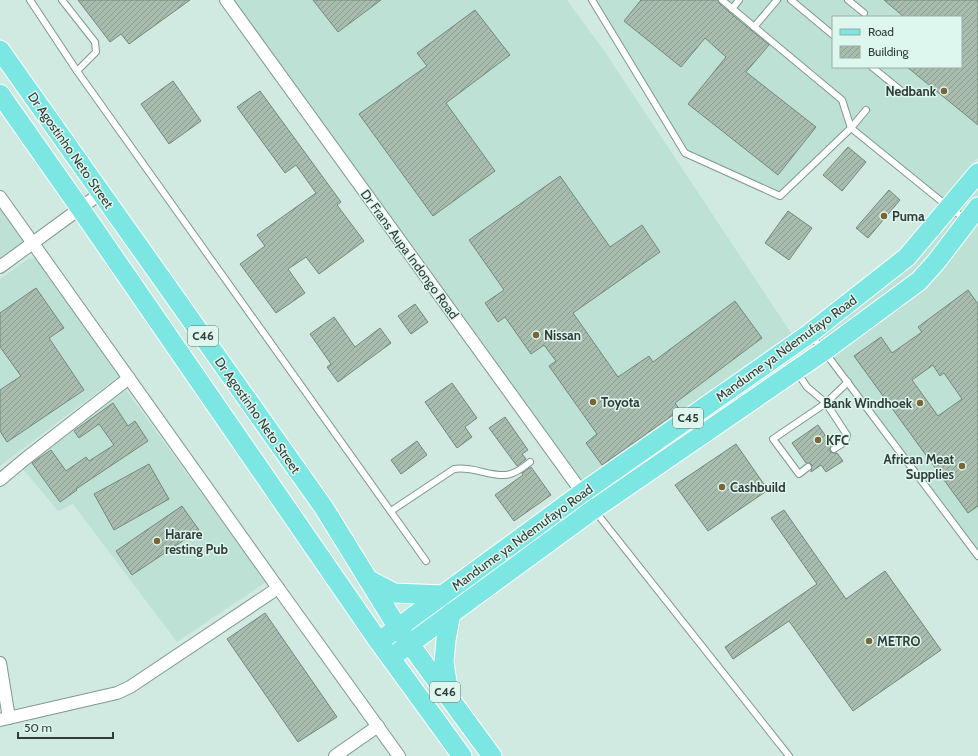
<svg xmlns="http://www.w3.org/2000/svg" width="978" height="756" viewBox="0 0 978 756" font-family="Cabin,sans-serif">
<defs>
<pattern id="building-hatch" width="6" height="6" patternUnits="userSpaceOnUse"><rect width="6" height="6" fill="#a9bdaf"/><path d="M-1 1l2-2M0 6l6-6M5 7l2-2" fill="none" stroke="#8a9b8f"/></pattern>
</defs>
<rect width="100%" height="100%" fill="#d0eae1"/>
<!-- built -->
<g fill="#bee1d5" fill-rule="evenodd">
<polygon points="226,0 567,0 605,52 797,342 582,493"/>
<path d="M591,0H978V158L941,201L851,128L780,196L685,153ZM833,17H961V67H833Z"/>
<polygon points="978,173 978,556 809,334 907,257"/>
<polygon points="0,208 24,242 0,259"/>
<polygon points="36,258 119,376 0,466 0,279 28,259"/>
<polygon points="126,390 266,582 177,642 73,504 58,511 23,469"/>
</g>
<!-- building -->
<g fill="url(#building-hatch)" stroke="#75887b" fill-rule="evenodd">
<polygon points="78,0 190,0 129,44 121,34 110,42"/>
<polygon points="313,0 381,0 338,32"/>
<polygon points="641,0 718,0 719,3 729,12 769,45 746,72 816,127 778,175 688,104 726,57 705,38 681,67 624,21"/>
<polygon points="884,0 978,0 978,125 907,67 961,67 961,17 904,17"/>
<polygon points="475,10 510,55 446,103 495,171 433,216 359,114 427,66 417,53"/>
<polygon points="173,81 201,121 169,144 141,104"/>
<polygon points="260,91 341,202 337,205 364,241 319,274 306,257 288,269 305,293 276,313 240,264 265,246 257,235 316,193 296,165 285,173 237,107"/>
<polygon points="848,147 866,162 842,191 823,175"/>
<polygon points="560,176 610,247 642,225 660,252 573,313 618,377 649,356 653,362 735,301 762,338 675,403 680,410 602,465 586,443 597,434 549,366 556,361 544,345 531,354 505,317 498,322 485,303 504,290 469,240"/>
<polygon points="889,190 900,200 868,238 856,228"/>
<polygon points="788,211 812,228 789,260 765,243"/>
<polygon points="36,288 64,328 49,338 84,390 7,442 0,431 0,390 21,376 0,347 0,313"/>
<path d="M968,290L978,304V506L968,513L854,356L881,337L892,353L922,332L918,327ZM933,365L940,376L944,373L962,399L938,416L912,380Z"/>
<polygon points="415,304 428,322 411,334 398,316"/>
<polygon points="334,317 355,347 380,328 391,343 338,382 327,367 331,364 310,334"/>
<polygon points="452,383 477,418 465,427 472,437 457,448 425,402"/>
<polygon points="113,403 128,426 135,421 148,441 76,489 77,490 60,502 32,463 51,450 66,471 86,457 89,461 114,445 99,424 79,438 74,431"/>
<polygon points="505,417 528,450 522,454 526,459 517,466 489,428"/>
<polygon points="818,425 832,445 830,449 830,452 834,453 837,453 843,461 826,472 821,465 811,472 812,465 809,463 806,463 792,443"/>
<polygon points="417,441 427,455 401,474 391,460"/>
<polygon points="736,444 768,490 708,531 675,485"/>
<polygon points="149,464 169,499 114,530 94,494"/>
<polygon points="531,467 551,495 514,521 495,495 523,475 522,473"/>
<polygon points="182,506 199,530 132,575 116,551"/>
<polygon points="784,510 846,599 885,571 941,650 853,711 789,621 733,659 725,647 817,584 771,518"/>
<polygon points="265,613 337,717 298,742 227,639"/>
</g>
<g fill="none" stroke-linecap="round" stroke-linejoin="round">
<defs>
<g id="lane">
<polyline points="30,0 77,71 426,561"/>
<polyline points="62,0 95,42 96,52 77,71"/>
<polyline points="592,0 685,153 780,196 851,128 941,201 965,219"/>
<polyline points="722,0 842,100 851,128"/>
<polyline points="791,0 833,35"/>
<polyline points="848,0 864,13"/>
<polyline points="732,9 739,0"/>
<polyline points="754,27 777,0"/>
<polyline points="872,67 904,93"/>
<polyline points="851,128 866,110"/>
<polyline points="811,336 824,351 978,556"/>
<polyline points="797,372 807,387 826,403 847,435 845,442 834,449"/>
<polyline points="808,467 799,474 773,439 826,403 848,382"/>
<path d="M391,511L454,469C472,466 488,476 505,475C513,475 524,467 530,462"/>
<polyline points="595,511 789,756"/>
</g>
<g id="street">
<polyline points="226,0 594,509"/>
<polyline points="0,197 278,588 399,756"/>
<polyline points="0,267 101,193"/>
<polyline points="0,480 25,459 129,378"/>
<polyline points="0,663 9,718"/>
<polyline points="0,720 117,693 130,687 278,588"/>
<polyline points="335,756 378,726"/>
</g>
<g id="primary">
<polyline points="0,50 324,508 398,628 492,756"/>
<polyline points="0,94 80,208 379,642 462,756"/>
<polyline points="369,580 394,593 443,595"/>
<polyline points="388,635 582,493 809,334 907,257 978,173"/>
<polyline points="400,651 594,509 824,351 919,281 936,262 978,207"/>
<polyline points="449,695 444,662 446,640 451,613"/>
</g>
</defs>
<!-- lane casing -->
<use href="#lane" stroke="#809890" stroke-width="8"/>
<!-- street casing -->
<use href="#street" stroke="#809890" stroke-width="14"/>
<!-- primary casing -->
<use href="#primary" stroke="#fff" stroke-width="21"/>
<!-- lane -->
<use href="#lane" stroke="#fff" stroke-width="6"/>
<!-- street -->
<use href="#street" stroke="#fff" stroke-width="12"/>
<!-- primary -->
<use href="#primary" stroke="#7ce6e3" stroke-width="19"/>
</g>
<!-- markers -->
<g fill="#7d6435" stroke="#ddf7ee" stroke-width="1.5">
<circle cx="944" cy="91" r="4"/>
<circle cx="884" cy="216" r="4"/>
<circle cx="536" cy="335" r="4"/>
<circle cx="593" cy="402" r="4"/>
<circle cx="920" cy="403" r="4"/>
<circle cx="818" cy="440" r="4"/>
<circle cx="962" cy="466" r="4"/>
<circle cx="722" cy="487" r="4"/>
<circle cx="157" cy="541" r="4"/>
<circle cx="869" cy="641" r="4"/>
</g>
<g text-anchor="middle" stroke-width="3" stroke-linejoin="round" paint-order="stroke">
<!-- shield labels -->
<g fill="#ddf7ee" stroke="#65756f" stroke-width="1">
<rect x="188" y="326" width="30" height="20" rx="3"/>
<rect x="673" y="408" width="30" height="20" rx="3"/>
<rect x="430" y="682" width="30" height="20" rx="3"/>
</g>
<g font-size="12" font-weight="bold" fill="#323d39">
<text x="203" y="340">C46</text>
<text x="688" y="422">C45</text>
<text x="445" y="696">C46</text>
</g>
<!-- poi labels -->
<g font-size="13" font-weight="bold" fill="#323d39" stroke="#ddf7ee" text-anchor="start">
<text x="936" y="96" text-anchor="end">Nedbank</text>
<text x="892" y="221">Puma</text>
<text x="544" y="340">Nissan</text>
<text x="601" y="407">Toyota</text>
<text x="912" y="408" text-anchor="end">Bank Windhoek</text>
<text x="826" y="445">KFC</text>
<text x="954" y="464" text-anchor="end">African Meat<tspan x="954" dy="15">Supplies</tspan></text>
<text x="730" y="492">Cashbuild</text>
<text x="165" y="539">Harare<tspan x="165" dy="15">resting Pub</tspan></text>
<text x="877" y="646">METRO</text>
</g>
<!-- street labels -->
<g font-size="13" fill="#323d39" stroke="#ddf7ee">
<text transform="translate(71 150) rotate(55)" y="5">Dr Agostinho Neto Street</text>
<text transform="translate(410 254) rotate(54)" y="5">Dr Frans Aupa Indongo Road</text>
<text transform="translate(786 348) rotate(-36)" y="5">Mandume ya Ndemufayo Road</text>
<text transform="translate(258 415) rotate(55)" y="5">Dr Agostinho Neto Street</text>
<text transform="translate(522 537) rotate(-36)" y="5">Mandume ya Ndemufayo Road</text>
</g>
</g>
<!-- legend -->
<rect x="832" y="16" width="130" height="52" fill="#ddf7ee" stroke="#99ada6"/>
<rect x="840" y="29" width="20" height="6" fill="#7ce6e3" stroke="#99ada6"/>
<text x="868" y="36" font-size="12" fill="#323d39">Road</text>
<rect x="840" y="46" width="20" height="12" fill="url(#building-hatch)" stroke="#99ada6"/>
<text x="868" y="56" font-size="12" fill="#323d39">Building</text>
<!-- scale -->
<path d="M18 732v6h95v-6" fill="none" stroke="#323d39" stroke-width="2"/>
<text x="24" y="732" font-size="12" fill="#323d39" stroke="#ddf7ee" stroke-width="3" paint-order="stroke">50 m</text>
</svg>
